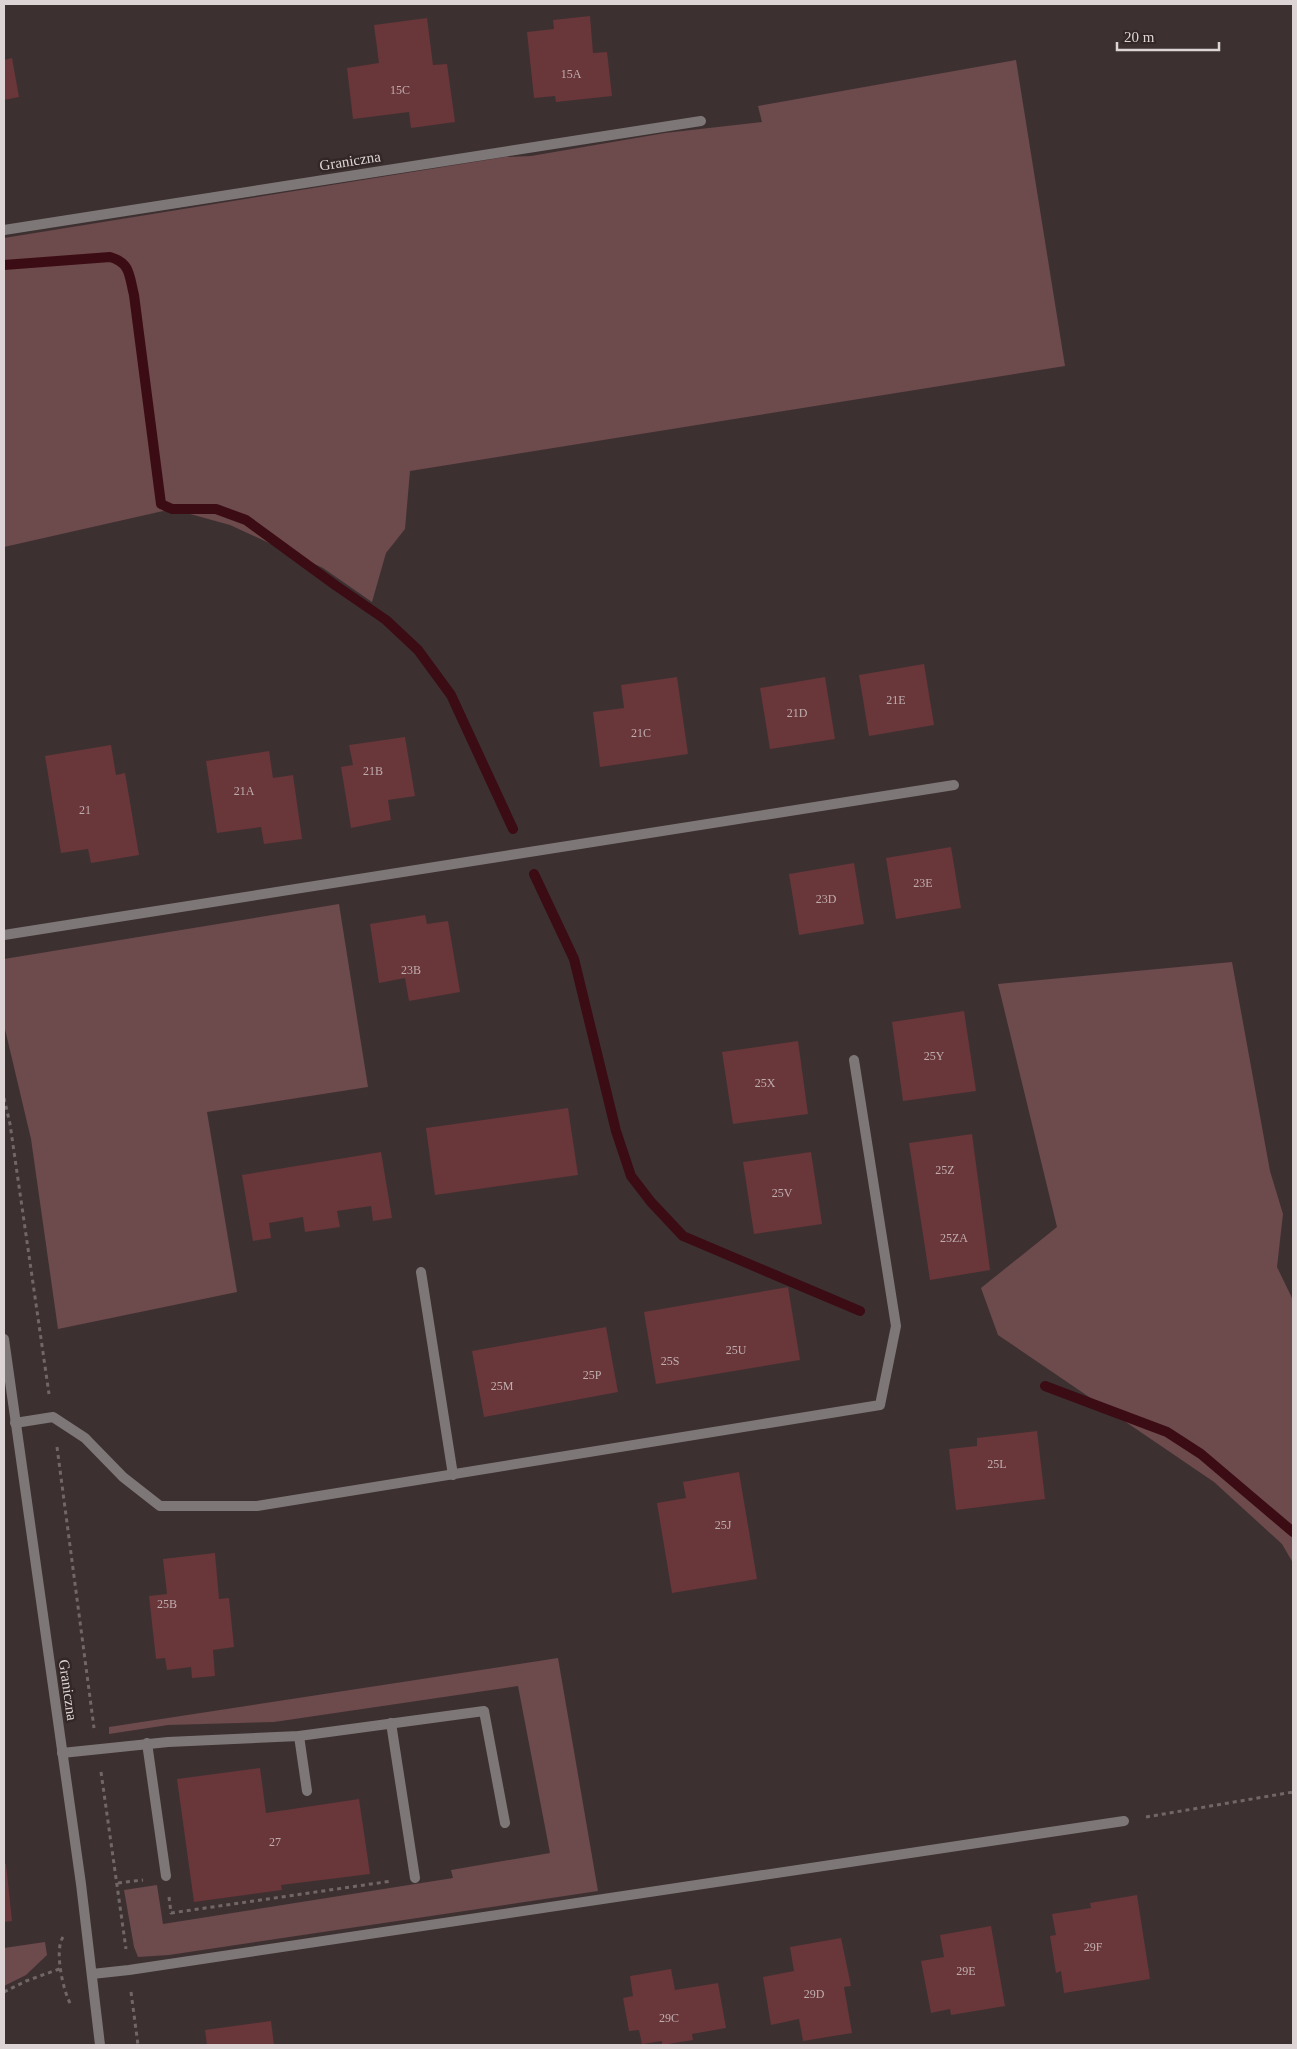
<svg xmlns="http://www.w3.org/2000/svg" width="1297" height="2049" viewBox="0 0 1297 2049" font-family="'Times New Roman',serif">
<rect width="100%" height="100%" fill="#3d3031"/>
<!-- green -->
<g fill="#6d4a4c">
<polygon points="1016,60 1065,366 410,471 405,529 386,553 372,602 323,568 230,525 172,509 4,547 4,238 505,157 531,156 665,133 762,122 758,106"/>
<polygon points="339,904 368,1087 207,1112 237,1292 58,1329 31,1139 4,1025 4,959"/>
<polygon points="1232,962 1270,1171 1283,1214 1277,1267 1293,1300 1293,1563 1282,1544 1214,1482 998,1335 981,1288 1057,1227 998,984"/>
<polygon points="558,1658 598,1891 169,1955 138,1957 134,1947 124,1890 157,1885 163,1924 453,1878 451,1870 550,1853 518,1686 274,1722 168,1725 109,1734 109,1727"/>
<polygon points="45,1942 47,1955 26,1975 4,1986 4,1948"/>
</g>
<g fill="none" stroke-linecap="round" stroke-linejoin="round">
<!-- stream -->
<g stroke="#3b0c14" stroke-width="10">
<path d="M4,265L110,257C131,263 129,276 134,295L161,504L172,509H216L246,520L335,585L386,620L418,650L451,695L513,829"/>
<polyline points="534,874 574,959 616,1131 631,1176 651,1202 683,1236 860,1311"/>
<polyline points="1045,1386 1167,1432 1201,1454 1293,1532"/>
</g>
</g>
<!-- building -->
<g fill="#69363a">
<polygon points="590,16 593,53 607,52 612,96 556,102 555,96 534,98 527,32 554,29 553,20"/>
<polygon points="427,18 433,65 447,64 455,122 411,128 409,112 353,119 347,68 379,63 374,25"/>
<polygon points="12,58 19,97 4,100 4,60"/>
<polygon points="924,664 934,725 869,736 859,675"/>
<polygon points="677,677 688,754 600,767 593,712 624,708 621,685"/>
<polygon points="825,677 835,739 770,749 760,688"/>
<polygon points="405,737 415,796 388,800 391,820 351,828 341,767 353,765 349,745"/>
<polygon points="111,745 116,775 125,773 139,855 91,863 88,849 61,853 45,756"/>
<polygon points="269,751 273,778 293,775 302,839 264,844 261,827 217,833 206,761"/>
<polygon points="951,847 961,908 896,919 886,858"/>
<polygon points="854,863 864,924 799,935 789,874"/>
<polygon points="425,915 427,924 448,921 460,992 409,1001 405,978 379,983 370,924"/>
<polygon points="964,1011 976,1091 903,1101 892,1022"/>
<polygon points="798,1041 808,1114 733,1124 722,1052"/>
<polygon points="568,1108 578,1175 435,1195 426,1128"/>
<polygon points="972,1134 990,1270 930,1280 909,1143"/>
<polygon points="381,1152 392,1218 373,1221 371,1206 337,1211 340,1227 305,1232 303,1217 269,1223 271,1238 253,1241 242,1175"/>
<polygon points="811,1152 822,1224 754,1234 743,1162"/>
<polygon points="788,1287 800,1360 656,1384 644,1312"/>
<polygon points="606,1327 618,1392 484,1417 472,1351"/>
<polygon points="1037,1431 1045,1499 956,1510 949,1449 977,1446 977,1438"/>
<polygon points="739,1472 757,1579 672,1593 657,1503 686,1498 683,1482"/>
<polygon points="215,1553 219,1599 229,1598 234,1647 213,1650 215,1676 192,1678 191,1667 167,1670 165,1658 156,1659 149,1596 167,1594 163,1559"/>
<polygon points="260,1768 266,1813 359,1799 370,1874 281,1885 282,1890 194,1902 177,1779"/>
<polygon points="4,1864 6,1864 12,1921 4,1922"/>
<polygon points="1137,1895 1150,1979 1064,1993 1061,1971 1056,1973 1050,1936 1056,1935 1052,1914 1091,1908 1090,1903"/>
<polygon points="991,1926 1005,2006 951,2015 950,2009 931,2013 921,1961 944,1957 940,1935"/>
<polygon points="841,1938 851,1986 844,1987 852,2033 803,2041 799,2019 771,2025 763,1977 794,1971 790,1947"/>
<polygon points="671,1969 675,1990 718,1983 726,2028 692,2034 693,2040 662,2045 662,2041 642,2044 639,2030 629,2031 623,1998 633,1996 630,1976"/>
<polygon points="271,2021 274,2045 207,2045 205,2030"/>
</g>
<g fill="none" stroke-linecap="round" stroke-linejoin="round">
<!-- path -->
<g stroke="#726767" stroke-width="3" stroke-dasharray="4 4" stroke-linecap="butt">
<polyline points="4,1098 10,1124 49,1394"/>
<polyline points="57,1447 94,1728"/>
<polyline points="101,1772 126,1949"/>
<polyline points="1146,1817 1293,1792"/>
<polyline points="118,1883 143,1880"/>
<polyline points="169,1897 171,1913 392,1881"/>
<path d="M63,1937C54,1950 63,1991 71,2005"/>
<polyline points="4,1992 26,1981 62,1968"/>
<polyline points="131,1992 138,2045"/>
</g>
<!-- service -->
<g stroke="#7e7778" stroke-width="10">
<polyline points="4,935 954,785"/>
<polyline points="421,1272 453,1475"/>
<polyline points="15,1423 53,1417 85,1438 123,1477 160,1506 257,1506 880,1405 896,1326 854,1060"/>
<polyline points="391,1723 415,1878"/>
<polyline points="299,1736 307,1791"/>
<polyline points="147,1743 166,1876"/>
<polyline points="62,1753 168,1742 299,1736 484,1711 505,1823"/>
<polyline points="92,1974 129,1970 1124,1821"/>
</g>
<!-- minor -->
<g stroke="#7e7778" stroke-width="10">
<polyline points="4,230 701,121"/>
<polyline points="4,1339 81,1884 100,2045"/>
</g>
</g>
<g text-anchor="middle" stroke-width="5" stroke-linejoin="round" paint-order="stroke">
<!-- number labels -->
<g font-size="12" fill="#c0adae">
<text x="571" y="78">15A</text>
<text x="400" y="94">15C</text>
<text x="896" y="704">21E</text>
<text x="797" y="717">21D</text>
<text x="641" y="737">21C</text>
<text x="373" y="775">21B</text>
<text x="244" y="795">21A</text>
<text x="85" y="814">21</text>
<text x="923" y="887">23E</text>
<text x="826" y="903">23D</text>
<text x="411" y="974">23B</text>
<text x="934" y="1060">25Y</text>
<text x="765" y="1087">25X</text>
<text x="945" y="1174">25Z</text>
<text x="782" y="1197">25V</text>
<text x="954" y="1242">25ZA</text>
<text x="736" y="1354">25U</text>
<text x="670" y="1365">25S</text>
<text x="592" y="1379">25P</text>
<text x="502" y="1390">25M</text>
<text x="997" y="1468">25L</text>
<text x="723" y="1529">25J</text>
<text x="167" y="1608">25B</text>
<text x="275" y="1846">27</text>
<text x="1093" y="1951">29F</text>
<text x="966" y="1975">29E</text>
<text x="814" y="1998">29D</text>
<text x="669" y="2022">29C</text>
</g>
<!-- street labels -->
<g font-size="15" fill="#ddd5d5" stroke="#332727">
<text transform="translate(350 161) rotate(-9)" y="5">Graniczna</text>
<text transform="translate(68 1690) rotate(82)" y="5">Graniczna</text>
</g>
</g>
<!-- border -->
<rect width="1297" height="2049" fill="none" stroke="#ddd5d5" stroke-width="10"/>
<!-- scale -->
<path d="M1117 42v8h102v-8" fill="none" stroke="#ddd5d5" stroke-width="2.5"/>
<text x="1124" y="42" font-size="15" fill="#ddd5d5" stroke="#332727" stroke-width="4" paint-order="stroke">20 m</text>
</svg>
